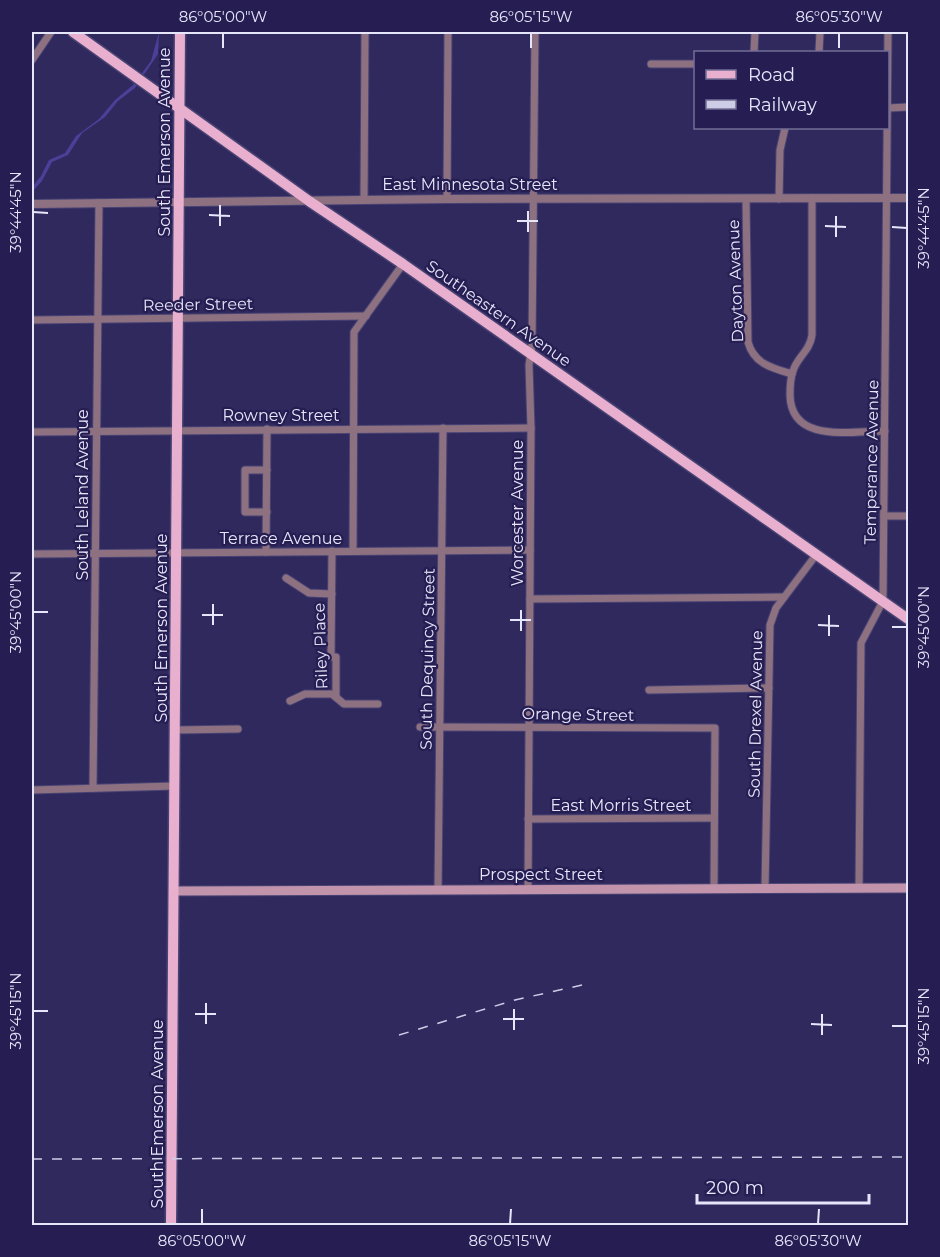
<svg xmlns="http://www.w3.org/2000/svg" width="940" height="1257" viewBox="0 0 940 1257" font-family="Montserrat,sans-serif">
<rect width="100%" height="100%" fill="#2f295e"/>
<!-- water -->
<polygon fill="#4c3f98" points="159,32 158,54 135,88 118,101 105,117 82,133 68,155 52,162 42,181 32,192 32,187 41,176 49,160 65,153 76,136 99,119 115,100 133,85 151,61"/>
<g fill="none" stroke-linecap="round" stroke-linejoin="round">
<defs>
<g id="minor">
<polyline points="754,52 755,32"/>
<polyline points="819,52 820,32"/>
<polyline points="32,60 51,32"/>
<polyline points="651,64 696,64"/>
<polyline points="888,108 908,107"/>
<path d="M812,198V335C810,351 797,357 793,371C790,379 790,387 790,395C791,444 851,431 885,431"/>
<polyline points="364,199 365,32"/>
<polyline points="447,199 448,32"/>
<path d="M746,199L748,342C754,364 772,368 792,374"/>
<polyline points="779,199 780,150 785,128"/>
<polyline points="32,320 366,316"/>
<polyline points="32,432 531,428"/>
<polyline points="267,512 245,512 245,470 267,470"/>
<polyline points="884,516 908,516"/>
<polyline points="332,551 331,657 336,657 336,697"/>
<polyline points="353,551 354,332 403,264"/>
<polyline points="266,552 267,429"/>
<polyline points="32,554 530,550"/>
<polyline points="286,578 309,593 332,594"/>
<polyline points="530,599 784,597"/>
<polyline points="649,690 769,688"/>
<polyline points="290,701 305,694 332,694 344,704 378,704"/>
<polyline points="420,727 715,728 714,889"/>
<polyline points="175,730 238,729"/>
<polyline points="93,788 99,203"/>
<polyline points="32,790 175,786"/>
<polyline points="528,819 714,818"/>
<polyline points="765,888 770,625 776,608 816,555"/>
<polyline points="859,888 861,643 883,601 888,32"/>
<polyline points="528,889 531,428 529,365 532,345 535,32"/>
<polyline points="438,890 443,428"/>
</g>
<polyline id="tertiary" points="32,204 447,199 908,198"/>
<polyline id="secondary" points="174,891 908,888"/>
<g id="primary">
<polyline points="73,32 309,201 403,264 908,619"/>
<polyline points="171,1226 180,32"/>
</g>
</defs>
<!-- minor casing -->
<use href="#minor" stroke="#494374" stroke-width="9"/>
<!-- tertiary casing -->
<use href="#tertiary" stroke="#494374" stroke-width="10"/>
<!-- secondary casing -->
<use href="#secondary" stroke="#494374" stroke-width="11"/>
<!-- primary casing -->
<use href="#primary" stroke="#494374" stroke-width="13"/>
<!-- minor -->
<use href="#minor" stroke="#8d7180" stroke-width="7"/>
<!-- tertiary -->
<use href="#tertiary" stroke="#8d7180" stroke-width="8"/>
<!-- secondary -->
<use href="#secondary" stroke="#c194ac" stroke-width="9"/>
<!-- primary -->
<use href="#primary" stroke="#e8afce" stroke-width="10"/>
<!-- rail -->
<g stroke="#cecde6" stroke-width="1.5" stroke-dasharray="10 10" stroke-linecap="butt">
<polyline points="399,1035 515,1000 582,985"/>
<polyline points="32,1159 908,1157"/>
</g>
</g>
<!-- ticks -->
<path fill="none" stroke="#e6e6fb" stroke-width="2" d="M223,48V33M531,48V33M839,48V33M33,212L48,213M209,215L230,216M517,221H538M220,226V205M825,226L846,227M892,227L907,228M528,232V211M836,237V216M33,612H48M202,615H223M510,620H531M213,625V604M818,625L839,626M892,627H907M521,631V610M829,636V615M33,1011H48M195,1014H216M503,1019H524M206,1024V1003M811,1024L832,1025M892,1026H907M514,1030V1009M822,1035V1014M202,1224V1209M510,1224L511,1209M818,1224L819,1209"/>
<g text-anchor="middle" stroke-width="4.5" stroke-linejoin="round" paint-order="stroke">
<!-- street labels -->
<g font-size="16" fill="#e6e6fb" stroke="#261e52">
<text transform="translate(164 142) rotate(-90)" y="6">South Emerson Avenue</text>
<text x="470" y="190">East Minnesota Street</text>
<text transform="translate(735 281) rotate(-92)" y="6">Dayton Avenue</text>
<text transform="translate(198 304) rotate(-1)" y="6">Reeder Street</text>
<text transform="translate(499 313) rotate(35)" y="6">Southeastern Avenue</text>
<text x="281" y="421">Rowney Street</text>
<text transform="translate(871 462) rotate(-89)" y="6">Temperance Avenue</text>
<text transform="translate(82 495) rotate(-90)" y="6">South Leland Avenue</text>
<text transform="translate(517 513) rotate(-90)" y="6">Worcester Avenue</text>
<text x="281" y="544">Terrace Avenue</text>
<text transform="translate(161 628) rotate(-90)" y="6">South Emerson Avenue</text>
<text transform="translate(320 646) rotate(-92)" y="6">Riley Place</text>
<text transform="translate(427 659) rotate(-89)" y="6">South Dequincy Street</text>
<text transform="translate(578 714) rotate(1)" y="6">Orange Street</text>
<text transform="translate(755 714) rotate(-89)" y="6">South Drexel Avenue</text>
<text x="621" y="811">East Morris Street</text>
<text x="541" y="880">Prospect Street</text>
<text transform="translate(157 1114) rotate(-90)" y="6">South Emerson Avenue</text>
</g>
</g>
<!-- border -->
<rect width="940" height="1257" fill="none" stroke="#261e52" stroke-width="66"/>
<!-- legend -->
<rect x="694" y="51" width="195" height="78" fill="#261e52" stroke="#736e96" stroke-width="1.5"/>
<rect x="706" y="70" width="30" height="9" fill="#e8afce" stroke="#736e96" stroke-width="1.5"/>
<text x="748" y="81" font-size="18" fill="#e6e6fb">Road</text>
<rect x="706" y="100" width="30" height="9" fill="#cecde6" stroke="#736e96" stroke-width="1.5"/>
<text x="748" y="111" font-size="18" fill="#e6e6fb">Railway</text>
<!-- scale -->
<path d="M697 1194v9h172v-9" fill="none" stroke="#e6e6fb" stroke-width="3"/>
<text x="706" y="1194" font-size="18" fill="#e6e6fb" stroke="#261e52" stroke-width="4.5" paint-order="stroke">200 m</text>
<rect x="33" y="33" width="874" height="1191" fill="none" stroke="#e6e6fb" stroke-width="2"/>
<g font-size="15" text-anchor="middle" fill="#e6e6fb">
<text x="223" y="22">86°05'00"W</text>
<text x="531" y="22">86°05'15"W</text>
<text x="839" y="22">86°05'30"W</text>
<text transform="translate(16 212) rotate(-90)" y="5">39°44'45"N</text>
<text transform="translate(924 228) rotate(-90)" y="5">39°44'45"N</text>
<text transform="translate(16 612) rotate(-90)" y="5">39°45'00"N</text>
<text transform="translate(924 627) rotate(-90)" y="5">39°45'00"N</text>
<text transform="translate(16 1011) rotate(-90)" y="5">39°45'15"N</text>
<text transform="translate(924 1026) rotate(-90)" y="5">39°45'15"N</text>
<text x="202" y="1246">86°05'00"W</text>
<text x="510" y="1246">86°05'15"W</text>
<text x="818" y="1246">86°05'30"W</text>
</g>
</svg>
